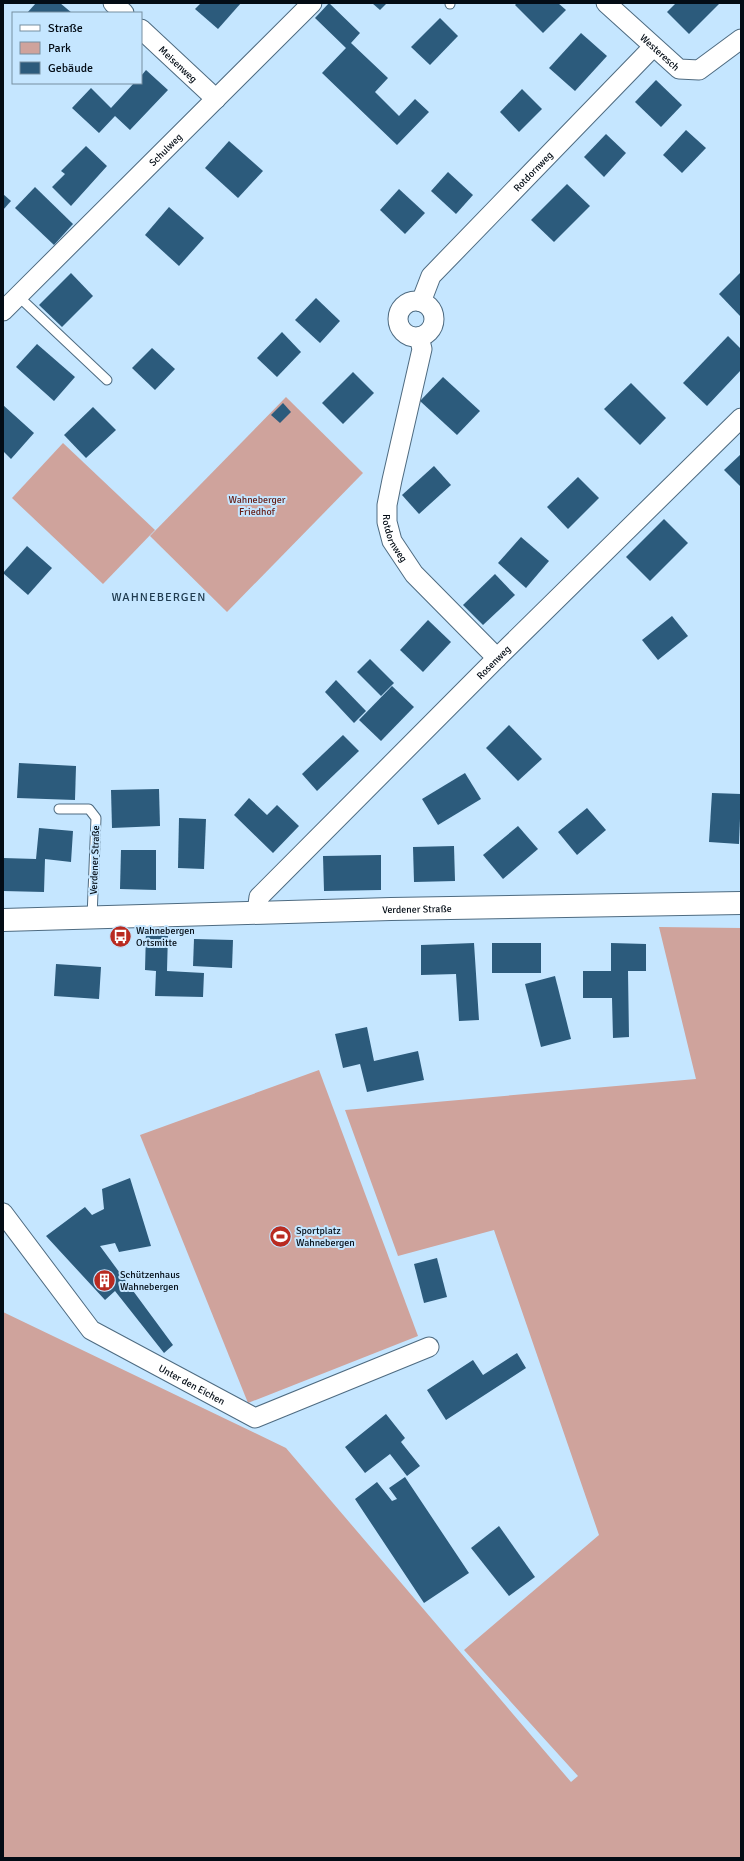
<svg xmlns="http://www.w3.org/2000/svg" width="744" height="1861" viewBox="0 0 744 1861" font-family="Signika,sans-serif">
<rect width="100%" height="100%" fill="#c5e6ff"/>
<!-- green -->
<g fill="#cfa39c">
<polygon points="286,397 363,473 227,612 150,536"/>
<polygon points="63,443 155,530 103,584 12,498"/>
<polygon points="659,927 741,928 741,1858 3,1858 3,1312 286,1448 571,1782 578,1776 464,1650 599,1535 494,1230 398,1256 345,1110 696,1079"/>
<polygon points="319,1070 418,1336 248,1403 140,1135"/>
</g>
<!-- building -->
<g fill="#2c5b7c">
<polygon points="36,3 60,3 72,13 27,13"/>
<polygon points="201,3 241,3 218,29 195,9"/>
<polygon points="329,3 360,33 351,43 388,78 375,92 399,116 415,99 429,112 397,145 322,73 346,48 315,18"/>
<polygon points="372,3 387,3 380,10"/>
<polygon points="517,3 558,3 566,10 543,33 515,5"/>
<polygon points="676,3 720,3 689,34 667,12"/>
<polygon points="440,18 458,36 430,65 411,47"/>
<polygon points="581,33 607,56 575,91 549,68"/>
<polygon points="146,70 168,90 130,130 115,116 99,133 72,108 91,88 111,108 134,83 141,83 141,76"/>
<polygon points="656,80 682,105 661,127 635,102"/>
<polygon points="522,89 542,109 519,132 500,112"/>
<polygon points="686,130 706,148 682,173 663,155"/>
<polygon points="606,134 626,153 604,177 584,157"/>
<polygon points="229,141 263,171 238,198 205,168"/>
<polygon points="86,146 107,166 71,206 52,187 65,174 61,171"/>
<polygon points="448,172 473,195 456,214 431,191"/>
<polygon points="567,184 590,206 554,242 531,220"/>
<polygon points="35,187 73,224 54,245 15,208"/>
<polygon points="399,189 425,213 405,234 380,210"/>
<polygon points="3,194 11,201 3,210"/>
<polygon points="169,207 204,238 179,266 145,235"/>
<polygon points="741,272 741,317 719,294"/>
<polygon points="71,273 93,296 62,327 39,305"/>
<polygon points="316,298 340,321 320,343 295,320"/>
<polygon points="282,332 301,352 277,377 257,358"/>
<polygon points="728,336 741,349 741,370 707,406 683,383"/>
<polygon points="37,344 75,377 54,401 16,367"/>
<polygon points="152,348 175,369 155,390 132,368"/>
<polygon points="353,372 374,393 343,424 322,403"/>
<polygon points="443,377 480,411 457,435 420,401"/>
<polygon points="631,383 666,418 640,445 604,409"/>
<polygon points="283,403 291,412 280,423 271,415"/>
<polygon points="3,405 34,433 11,459 3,451"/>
<polygon points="93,407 116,430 86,458 64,435"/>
<polygon points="741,454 741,487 724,470"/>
<polygon points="434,466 451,485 419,514 402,495"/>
<polygon points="578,477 599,498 568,529 547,507"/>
<polygon points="664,519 688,543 650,581 626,557"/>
<polygon points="521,537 549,561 526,588 498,563"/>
<polygon points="27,546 52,568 28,595 3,573"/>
<polygon points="495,574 515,595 483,625 463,605"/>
<polygon points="672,616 688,636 658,660 642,640"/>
<polygon points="428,620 451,642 423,672 400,650"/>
<polygon points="370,659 394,683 381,696 357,672"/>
<polygon points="336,680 366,711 354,723 325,692"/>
<polygon points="392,686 414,707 381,741 359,720"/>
<polygon points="509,725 542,759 518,781 486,748"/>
<polygon points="343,735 359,751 317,791 302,774"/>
<polygon points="19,763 76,766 75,800 17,798"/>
<polygon points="465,773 481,799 438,825 422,799"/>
<polygon points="159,789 160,826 112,828 111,790"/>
<polygon points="712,793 741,794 739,844 709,842"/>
<polygon points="249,798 267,815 277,805 299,826 273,853 234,815"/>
<polygon points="587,808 606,830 577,855 558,832"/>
<polygon points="179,818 206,819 204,869 178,868"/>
<polygon points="518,826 538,849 503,879 483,855"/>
<polygon points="39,828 73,831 71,862 45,859 44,892 3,891 3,858 36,859"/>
<polygon points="454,846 455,881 414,882 413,847"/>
<polygon points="121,850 156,850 156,890 120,889"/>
<polygon points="381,855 381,890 324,891 323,856"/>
<polygon points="146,932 168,933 167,971 204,973 203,997 155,996 156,971 145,970"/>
<polygon points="194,939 233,940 232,968 193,966"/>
<polygon points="474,943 479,1020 459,1021 456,974 421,975 421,945"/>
<rect x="492" y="943" width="49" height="30"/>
<polygon points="611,943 646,944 646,971 628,971 629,1037 613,1038 612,998 583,998 583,971 611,971"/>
<polygon points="56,964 101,967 99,999 54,996"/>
<polygon points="555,976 571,1039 541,1047 525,984"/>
<polygon points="367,1027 374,1061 418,1051 424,1080 367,1092 360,1064 343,1068 335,1034"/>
<polygon points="130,1178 151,1246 119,1252 115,1243 100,1246 173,1345 164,1353 115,1291 105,1300 46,1236 85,1207 92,1215 104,1209 102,1189"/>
<polygon points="437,1258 447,1297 424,1303 414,1264"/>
<polygon points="517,1353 526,1368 446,1420 427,1390 473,1360 483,1375"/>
<polygon points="386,1414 405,1438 401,1442 420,1466 407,1476 390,1454 365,1473 345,1447"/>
<polygon points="405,1477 469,1573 424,1603 355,1499 377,1482 392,1501 397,1499 389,1488"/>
<polygon points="499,1526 535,1577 509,1596 471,1548"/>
</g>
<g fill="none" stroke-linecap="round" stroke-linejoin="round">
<defs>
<g id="service">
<polyline points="450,3 450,4"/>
<polyline points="18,296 107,380"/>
<polyline points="59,809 89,809 96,818 92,917"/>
</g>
<g id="minor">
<polyline points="113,3 124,13"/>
<path id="s1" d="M606,3L679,69L699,70L741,39"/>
<path id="s2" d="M141,29L216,99"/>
<circle cx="416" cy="319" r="18"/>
<path id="s3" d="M421,302L431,276L653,47"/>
<path id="s4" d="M3,311L312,3"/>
<path id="s5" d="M419,337L422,349L392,480L387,505V522L392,541L414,574L497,658"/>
<path id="s6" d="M257,912L259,897L497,658L741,418"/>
<path id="s7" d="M3,1213L91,1330L255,1418L429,1347"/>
</g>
<g id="tertiary">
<path id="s8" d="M3,920L391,909L741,903"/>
</g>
</defs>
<!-- service casing -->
<use href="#service" stroke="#4e6b81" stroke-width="11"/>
<!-- minor casing -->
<use href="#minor" stroke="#4e6b81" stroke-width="21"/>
<!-- tertiary casing -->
<use href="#tertiary" stroke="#4e6b81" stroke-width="24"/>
<!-- service -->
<use href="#service" stroke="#fff" stroke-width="9"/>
<!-- minor -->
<use href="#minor" stroke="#fff" stroke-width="19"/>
<!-- tertiary -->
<use href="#tertiary" stroke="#fff" stroke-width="22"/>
</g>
<!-- icons -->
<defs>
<symbol id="bus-disc" viewBox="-11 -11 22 22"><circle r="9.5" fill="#b92b21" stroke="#c5e6ff"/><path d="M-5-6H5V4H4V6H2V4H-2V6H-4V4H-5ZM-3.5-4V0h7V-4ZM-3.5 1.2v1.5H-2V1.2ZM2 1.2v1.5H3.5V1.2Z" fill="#fff"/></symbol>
<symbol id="stadium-disc" viewBox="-11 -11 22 22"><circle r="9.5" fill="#b92b21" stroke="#c5e6ff"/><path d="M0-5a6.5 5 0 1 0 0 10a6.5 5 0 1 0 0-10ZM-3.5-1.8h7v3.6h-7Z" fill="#fff"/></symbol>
<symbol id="building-disc" viewBox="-11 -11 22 22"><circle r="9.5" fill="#b92b21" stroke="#c5e6ff"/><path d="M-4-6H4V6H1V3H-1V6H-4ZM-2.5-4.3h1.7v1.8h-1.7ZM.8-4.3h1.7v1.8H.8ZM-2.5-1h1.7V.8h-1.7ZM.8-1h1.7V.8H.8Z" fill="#fff"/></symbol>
</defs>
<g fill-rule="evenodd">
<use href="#bus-disc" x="108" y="924" width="25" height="25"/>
<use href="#stadium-disc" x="268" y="1224" width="25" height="25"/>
<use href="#building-disc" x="92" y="1268" width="25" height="25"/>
</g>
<g text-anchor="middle" stroke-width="4" stroke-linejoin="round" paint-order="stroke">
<!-- street labels -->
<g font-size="10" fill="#030c15" stroke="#c5e6ff">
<text dy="4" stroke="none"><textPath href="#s1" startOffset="73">Westeresch</textPath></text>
<text dy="4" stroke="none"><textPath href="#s2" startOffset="51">Meisenweg</textPath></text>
<text dy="4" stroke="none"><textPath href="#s4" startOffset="229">Schulweg</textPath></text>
<text dy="4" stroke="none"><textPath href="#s3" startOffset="174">Rotdornweg</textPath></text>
<text dy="4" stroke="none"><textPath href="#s5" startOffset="207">Rotdornweg</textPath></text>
<text dy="4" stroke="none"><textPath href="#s6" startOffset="347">Rosenweg</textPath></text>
<text transform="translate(94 860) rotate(-88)" y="4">Verdener Straße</text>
<text dy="4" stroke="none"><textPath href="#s8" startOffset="414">Verdener Straße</textPath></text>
<text dy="4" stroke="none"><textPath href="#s7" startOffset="261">Unter den Eichen</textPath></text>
</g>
<!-- park labels -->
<g font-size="10" fill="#651e17" stroke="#c5e6ff">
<text x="257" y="503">Wahneberger<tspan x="257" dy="12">Friedhof</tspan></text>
</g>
<!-- poi labels -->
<g font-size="10" fill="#030c15" stroke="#c5e6ff" text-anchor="start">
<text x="136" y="934">Wahnebergen<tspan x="136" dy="12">Ortsmitte</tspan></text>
<text x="296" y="1234">Sportplatz<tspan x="296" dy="12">Wahnebergen</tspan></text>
<text x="120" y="1278">Schützenhaus<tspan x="120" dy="12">Wahnebergen</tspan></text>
</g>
<!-- quarter labels -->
<g font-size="12" letter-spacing="1" fill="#203c50" stroke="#c5e6ff">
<text x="159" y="601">WAHNEBERGEN</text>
</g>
</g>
<!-- border -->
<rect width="744" height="1861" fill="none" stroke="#030c15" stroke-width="8"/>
<!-- legend -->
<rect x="12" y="12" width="130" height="72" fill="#c5e6ff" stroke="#778fa1"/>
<rect x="20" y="25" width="20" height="6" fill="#ffffff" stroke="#778fa1"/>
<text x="48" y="32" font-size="12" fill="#030c15">Straße</text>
<rect x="20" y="42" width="20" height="12" fill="#cfa39c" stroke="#778fa1"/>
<text x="48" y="52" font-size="12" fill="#030c15">Park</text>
<rect x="20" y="62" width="20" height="12" fill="#2c5b7c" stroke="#778fa1"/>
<text x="48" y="72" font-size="12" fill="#030c15">Gebäude</text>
</svg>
